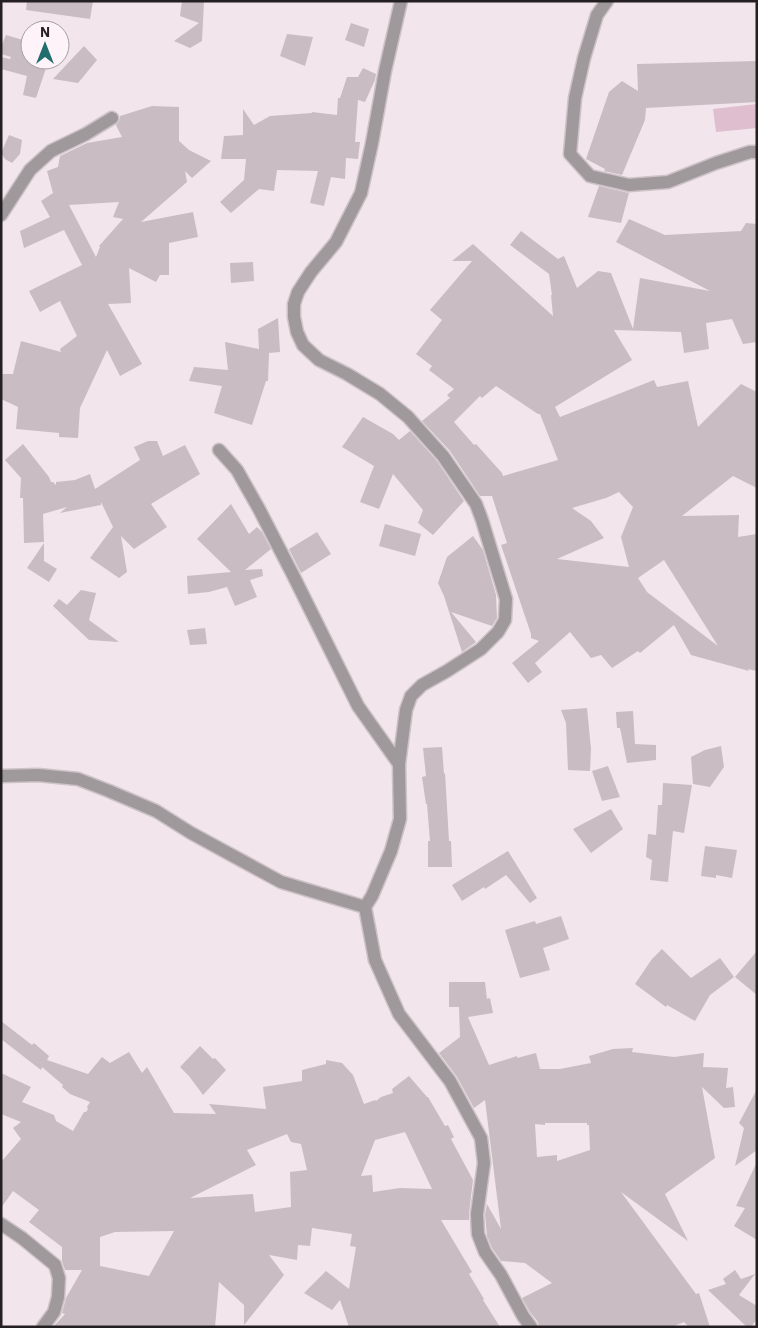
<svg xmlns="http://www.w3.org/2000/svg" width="758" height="1328" viewBox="0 0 758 1328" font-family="'IBM Plex Sans',sans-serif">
<rect width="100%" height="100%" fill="#f2e5eb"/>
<!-- green -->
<polygon fill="#dfbecf" points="757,104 757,128 716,132 713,109"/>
<!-- building -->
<g fill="#c9bdc3" fill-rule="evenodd">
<polygon points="27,1 93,1 90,19 26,10"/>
<polygon points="182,1 204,1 202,41 190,48 174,41 199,23 180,16"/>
<polygon points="351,23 369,29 364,47 345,40"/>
<polygon points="287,34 313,37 305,66 280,56"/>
<polygon points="6,35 30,42 30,62 47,65 36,98 23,95 27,76 1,69 1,57 10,59 11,57 1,54 1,47"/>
<polygon points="84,46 97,60 78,83 53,79"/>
<polygon points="757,61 757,102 646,108 645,120 622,175 604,171 605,169 586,159 609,92 622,81 638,91 637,64"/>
<polygon points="363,68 376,74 375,80 365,102 358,100 355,142 360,142 358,159 346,158 345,179 331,177 324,206 310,203 318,171 277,170 274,191 259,189 231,213 220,202 244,180 246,159 221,159 224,136 243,135 243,109 254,125 270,116 312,113 312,112 337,115 338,98 340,98 347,77 358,77"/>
<path d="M152,106L179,107V141L189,150L211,161L192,178L185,171L187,182L141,222L193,212L198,237L169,243V275H160L156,282L129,268L131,303L108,304L142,364L120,376L107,350L80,408L78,438L59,437V433L16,429L18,407L1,399V374H13L21,341L61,352L60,349L77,336L60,301L40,312L29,291L82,265L64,230L24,248L20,231L50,217L41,201L53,193L47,171L58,167L60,156L87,143L122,137L116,125L119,121L120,116ZM119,202L113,217L123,219L99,246L100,247L96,257L69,205Z"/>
<polygon points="9,135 22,140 20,154 12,163 5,159 1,153"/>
<polygon points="599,186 629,193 621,223 588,217"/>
<path d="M629,219L665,235L741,231L746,223L757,224V342L743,344L732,319L706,323L709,349L684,353L681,332L614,330L632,360L555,407L560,417L654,380L657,387L688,381L698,427L741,384L757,392V488L733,476L682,516L739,515L738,537L757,534V671L748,669L749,671L691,655L674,625L640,653L638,651L612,668L601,655L591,658L570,632L535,663L542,672L528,683L512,663L539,641L531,638V634L501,545L507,543L492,496H480L450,451L422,421L450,398L447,395L454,389L429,370L432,366L416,354L442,320L430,310L472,261H452L473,244L553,316L551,295H552L549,274L510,245L521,231L558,259L564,256L577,288L598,271L611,273L633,329L640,278L710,291L616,242ZM496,386L538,414H540L558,460L503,476L502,473L476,444L474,445L454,422L480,396L482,398ZM619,492L633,507L621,537L629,567L557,559L604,538L591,521L572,508L606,498ZM664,560L718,646L647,592L638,578Z"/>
<polygon points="253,262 254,281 231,283 230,263"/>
<polygon points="278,318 280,352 269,353 268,381 266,381 252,425 214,413 222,386 189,381 194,367 228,370 225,342 259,349 258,329"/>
<polygon points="363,417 393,434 399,440 410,431 437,461 464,501 433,535 418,523 423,510 393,474 379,509 360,502 374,466 342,447"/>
<polygon points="148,441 157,441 163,456 185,445 200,474 151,504 167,527 134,549 121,536 127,572 119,578 90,558 113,527 101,502 101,505 60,513 67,507 43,514 44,542 24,543 23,498 20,498 21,478 5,460 23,444 49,477 51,482 53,482 56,485 56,482 75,480 90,474 95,489 140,460 134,447"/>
<polygon points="231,504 249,534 257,527 262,532 271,549 245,570 262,569 263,576 250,580 257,597 235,606 227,587 209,592 188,594 187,576 231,572 197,539"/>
<polygon points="385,524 421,534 415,556 379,546"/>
<polygon points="317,532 331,554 301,573 289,549"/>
<polygon points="473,536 483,550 496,595 497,618 492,626 451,612 476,642 462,652 444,596 438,583 447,557"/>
<polygon points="44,543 44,561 57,569 49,582 27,568"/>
<polygon points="81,590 96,593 89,620 119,642 89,640 53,606 59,599 67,605"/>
<polygon points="205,628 207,644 190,645 187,630"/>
<polygon points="587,708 591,749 590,771 568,770 566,723 561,710"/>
<polygon points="633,711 635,744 656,745 656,760 627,763 620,728 617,728 616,712"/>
<polygon points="721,746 724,767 710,787 693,784 691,757 705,750"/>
<polygon points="442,747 444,774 445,773 449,841 451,841 452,867 428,867 428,841 430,841 427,804 426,804 422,777 426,776 423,748"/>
<polygon points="608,766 620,797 602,801 592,771"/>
<polygon points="663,783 692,785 684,833 673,831 668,882 650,880 652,860 646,857 648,834 656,835 658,805 662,805"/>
<polygon points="611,809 623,829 591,853 573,829"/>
<polygon points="705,846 737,850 732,878 716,875 716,878 701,876"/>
<polygon points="508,851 537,898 530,903 506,875 485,889 484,887 462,901 452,885"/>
<polygon points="561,916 569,939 543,948 550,970 520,978 505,930 535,921 536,924"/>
<polygon points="662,949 691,978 720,958 734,977 710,995 695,1021 667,1005 666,1007 635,984 652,959"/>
<polygon points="757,951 757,995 735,977"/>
<path d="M449,982H485L487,999L490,998L493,1013L468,1017L489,1065L517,1056V1058L536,1053L540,1069H560L591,1063L589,1056L613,1049L633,1048L632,1052L674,1057L704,1053L703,1067L728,1068L726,1088L733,1087L735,1107L724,1108L702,1087L715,1158L665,1194L688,1241L621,1192L696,1294L699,1293L710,1327H689L684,1322L672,1327H539L538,1322L530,1312L522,1298L552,1283L525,1263L501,1261L492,1248L487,1236L485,1214L487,1204L501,1229L485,1100L474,1108L457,1077L439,1053L460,1037L459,1007H449ZM545,1123H587V1125H589L590,1150L557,1161V1155L537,1157L535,1124L545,1125Z"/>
<path d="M1,1021L32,1045L34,1043L49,1056L47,1060L88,1074L102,1057L110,1063L129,1052L142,1073L147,1067L174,1113L216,1114L209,1104L266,1109L263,1087L302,1081V1070L326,1064V1060L342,1063L353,1075L364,1104L375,1100L376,1101L381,1097L393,1093L392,1089L409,1076L427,1097H428L445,1126L448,1125L454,1137L451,1139L473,1180L469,1213V1220H441L472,1272L469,1274L484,1299L483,1300L500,1327H349L340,1300L332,1310L304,1293L326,1271L349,1289L356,1247L350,1246L352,1234L312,1228L310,1246L298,1245L297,1260L269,1255L284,1275L244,1325V1305L219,1282L215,1327H53L65,1314L62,1313L66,1298L82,1270H65L62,1261V1247L29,1222L39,1210L13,1191L1,1208V1162L21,1139L13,1128L21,1122L1,1114V1073L31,1087L22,1102L54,1115L56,1121L73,1131L84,1112H86L88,1109L87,1107L90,1102L70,1094L62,1087L63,1085L42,1067L41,1070L1,1039ZM405,1132L432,1189L400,1188L373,1192L372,1175L361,1176L375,1140ZM287,1134L291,1142L301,1144L307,1170L290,1172L291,1207L255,1212L253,1194L190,1198L256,1165L247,1150ZM174,1231L149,1276L100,1266V1237L115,1232Z"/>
<polygon points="200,1046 213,1059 215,1058 226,1070 203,1095 189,1076 180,1067"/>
<polygon points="757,1089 757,1150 735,1166 744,1128 739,1123"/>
<polygon points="757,1162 757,1240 734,1226 745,1208 736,1206"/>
<polygon points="735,1270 741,1279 755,1274 739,1295 757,1306 757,1319 751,1327 747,1327 708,1290 726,1284 723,1279"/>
</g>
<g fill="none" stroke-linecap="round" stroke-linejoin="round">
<defs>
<g id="minor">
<polyline points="401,1 385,71 372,143 361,193 336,242 311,272 298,292 294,304 294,317 297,332 303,345 319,360 347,374 380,394 408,417 443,456 476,504 482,520 506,599 505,620 498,632 481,649 447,671 422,685 411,696 406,710 399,764 400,819 391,851 372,896 365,907 375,960 399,1014 450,1081 481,1138 484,1163 477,1214 478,1234 485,1252 501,1275 523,1316 531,1327"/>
<polyline points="607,1 597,15 584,58 575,98 570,154 590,176 629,185 668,182 716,163 750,152 757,152"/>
<polyline points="1,215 30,170 51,151 86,134 112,118"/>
<polyline points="219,450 237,470 259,509 292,573 358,706 399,764"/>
<polyline points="3,776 38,775 78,779 109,791 156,811 191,833 281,882 365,907"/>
<polyline points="1,1224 22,1238 55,1265 59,1278 58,1297 54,1312 43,1327"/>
</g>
</defs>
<!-- minor casing -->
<use href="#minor" stroke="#cdc2c7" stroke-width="15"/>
<!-- minor -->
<use href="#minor" stroke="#9f999c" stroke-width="12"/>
</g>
<!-- border -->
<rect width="758" height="1328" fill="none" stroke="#242022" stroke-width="5"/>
<!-- north arrow -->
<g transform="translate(45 45)"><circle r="24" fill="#fdf3f8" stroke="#a69fa2"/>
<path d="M0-4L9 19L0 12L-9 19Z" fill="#226e6e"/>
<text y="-8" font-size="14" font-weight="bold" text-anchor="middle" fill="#242022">N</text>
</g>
</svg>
